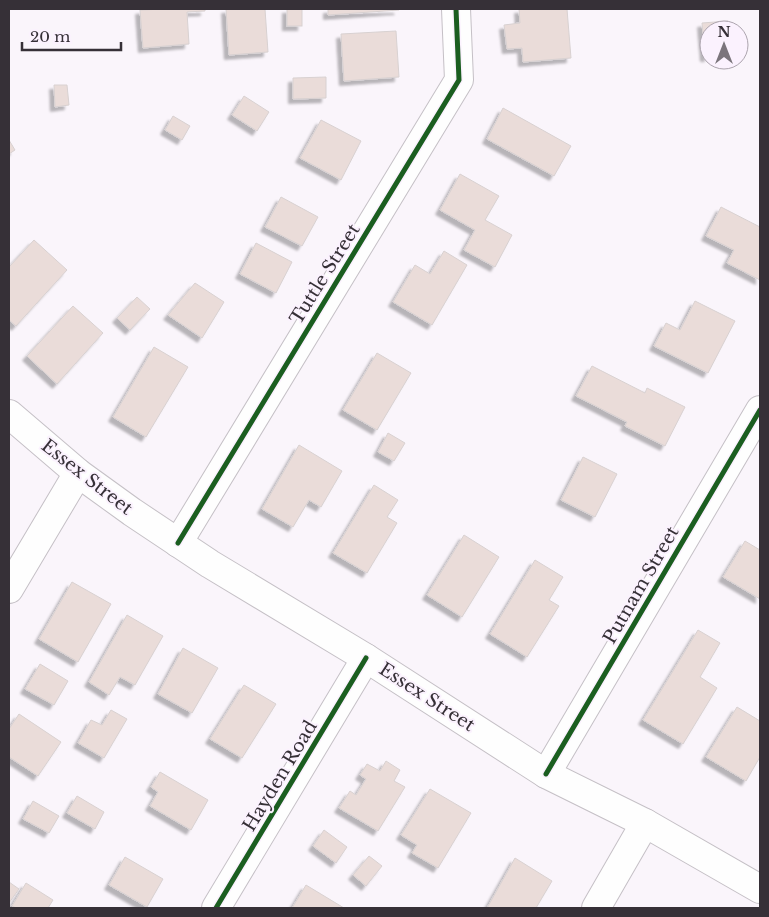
<svg xmlns="http://www.w3.org/2000/svg" width="769" height="917" viewBox="0 0 769 917" font-family="'Libre Baskerville',serif">
<defs>
<filter id="shadow"><feDropShadow dx="-4.5" dy="4.5" stdDeviation="1" flood-color="#0004"/></filter>
</defs>
<rect width="100%" height="100%" fill="#faf5fb"/>
<!-- building -->
<g fill="#eadcd9" stroke="#d8d1d1" filter="url(#shadow)">
<polygon points="165,9 205,9 205,11 187,12 189,44 143,48 140,10"/>
<polygon points="226,9 265,9 268,52 229,55"/>
<rect x="287" y="9" width="15" height="17"/>
<polygon points="328,9 398,9 399,10 328,15"/>
<polygon points="519,9 567,9 571,58 523,62 522,48 507,49 504,25 520,23"/>
<polygon points="728,21 729,30 709,30 709,57 705,57 702,23"/>
<polygon points="396,31 399,77 344,81 341,34"/>
<polygon points="326,77 326,98 293,99 293,78"/>
<polygon points="54,85 67,85 69,105 55,107"/>
<polygon points="244,96 269,112 257,131 232,115"/>
<polygon points="503,108 571,146 554,176 487,139"/>
<polygon points="173,116 190,126 182,140 165,130"/>
<polygon points="321,120 361,141 341,180 300,158"/>
<polygon points="9,140 15,150 9,154"/>
<polygon points="460,174 499,196 485,220 512,235 495,267 464,250 475,230 440,210"/>
<polygon points="281,197 318,217 302,246 265,227"/>
<polygon points="721,207 760,227 760,280 727,263 734,250 706,236"/>
<polygon points="34,240 67,270 16,326 9,320 9,267"/>
<polygon points="256,243 292,262 276,293 240,274"/>
<polygon points="444,251 467,265 432,325 393,302 415,265 430,274"/>
<polygon points="195,283 224,302 202,338 168,315"/>
<polygon points="137,297 150,309 130,330 117,318"/>
<polygon points="695,301 735,321 708,373 654,346 666,323 680,330"/>
<polygon points="73,306 103,333 57,384 27,356"/>
<polygon points="154,347 188,367 146,437 113,417"/>
<polygon points="377,353 411,373 377,430 343,410"/>
<polygon points="592,366 645,393 647,388 685,407 665,446 625,426 627,422 576,396"/>
<polygon points="388,433 405,443 394,461 378,452"/>
<polygon points="299,445 342,471 321,507 309,500 293,527 262,509"/>
<polygon points="583,457 617,474 595,517 561,500"/>
<polygon points="374,485 398,500 387,517 397,523 367,573 333,553"/>
<polygon points="464,535 499,557 462,617 427,595"/>
<polygon points="745,541 760,550 760,599 723,577"/>
<polygon points="535,560 563,577 549,600 559,606 527,657 490,634"/>
<polygon points="72,582 111,604 78,662 39,639"/>
<polygon points="127,615 163,636 135,685 120,677 109,695 89,682"/>
<polygon points="698,630 720,643 700,677 717,688 683,744 643,720"/>
<polygon points="183,648 218,668 192,713 158,694"/>
<polygon points="40,664 68,681 54,705 25,689"/>
<polygon points="244,685 276,704 242,758 210,739"/>
<polygon points="737,707 760,721 760,757 746,781 706,757"/>
<polygon points="111,710 127,719 104,758 78,743 91,720 102,725"/>
<polygon points="19,714 61,742 38,776 9,757 9,729"/>
<polygon points="386,761 400,770 394,781 405,787 378,831 339,808 350,791 356,795 366,779 360,775 367,764 380,771"/>
<polygon points="160,772 208,800 191,830 150,806 158,792 151,787"/>
<polygon points="430,789 471,813 438,868 412,853 417,845 401,835"/>
<polygon points="77,796 104,812 95,829 67,813"/>
<polygon points="33,801 59,816 49,833 23,819"/>
<polygon points="324,830 347,847 336,863 313,846"/>
<polygon points="369,856 382,866 366,886 353,875"/>
<polygon points="125,857 163,879 147,907 109,885"/>
<polygon points="515,858 552,881 536,908 487,908"/>
<polygon points="9,882 19,889 9,903"/>
<polygon points="26,883 53,900 48,908 16,908 12,906"/>
<polygon points="306,885 344,908 292,908"/>
</g>
<g fill="none" stroke-linecap="round" stroke-linejoin="round">
<defs>
<g id="street">
<polyline points="178,543 459,80 456,9"/>
<polyline points="9,589 78,473"/>
<polyline points="546,774 760,410"/>
<polyline points="216,908 366,658"/>
<polyline points="596,908 645,823"/>
</g>
<polyline id="secondary" points="9,414 78,473 132,512 210,564 366,658 546,774 645,823 760,889"/>
</defs>
<!-- street casing -->
<use href="#street" stroke="#c5c0c6" stroke-width="30"/>
<!-- secondary casing -->
<use href="#secondary" stroke="#c5c0c6" stroke-width="30"/>
<!-- street -->
<use href="#street" stroke="#fefefe" stroke-width="28"/>
<!-- secondary -->
<use href="#secondary" stroke="#fefefe" stroke-width="28"/>
<defs>
<g id="cycleway">
<polyline points="178,543 459,80 456,9"/>
<polyline points="546,774 760,410"/>
<polyline points="216,908 366,658"/>
</g>
</defs>
<!-- cycleway casing -->
<use href="#cycleway" stroke="#fbf2fe" stroke-width="8"/>
<!-- cycleway -->
<use href="#cycleway" stroke="#1b5e20" stroke-width="5"/>
</g>
<g text-anchor="middle" stroke-width="4" stroke-linejoin="round" paint-order="stroke">
<!-- street labels -->
<g font-size="18" fill="#363037" stroke="#fbf2fe">
<text transform="translate(325 274) rotate(-58)" y="6">Tuttle Street</text>
<text transform="translate(87 477) rotate(38)" y="6">Essex Street</text>
<text transform="translate(641 585) rotate(-60)" y="6">Putnam Street</text>
<text transform="translate(427 697) rotate(33)" y="6">Essex Street</text>
<text transform="translate(280 776) rotate(-59)" y="6">Hayden Road</text>
</g>
</g>
<!-- border -->
<rect width="769" height="917" fill="none" stroke="#363037" stroke-width="20"/>
<!-- north arrow -->
<g transform="translate(724 45)"><circle r="24" fill="#fbf2fe" stroke="#aca4ae"/>
<path d="M0-4L9 19L0 12L-9 19Z" fill="#7b757c"/>
<text y="-8" font-size="14" font-weight="bold" text-anchor="middle" fill="#363037">N</text>
</g>
<!-- scale -->
<path d="M22 42v8h99v-8" fill="none" stroke="#363037" stroke-width="2.5"/>
<text x="30" y="42" font-size="15" fill="#363037" stroke="#fbf2fe" stroke-width="4" paint-order="stroke">20 m</text>
</svg>
